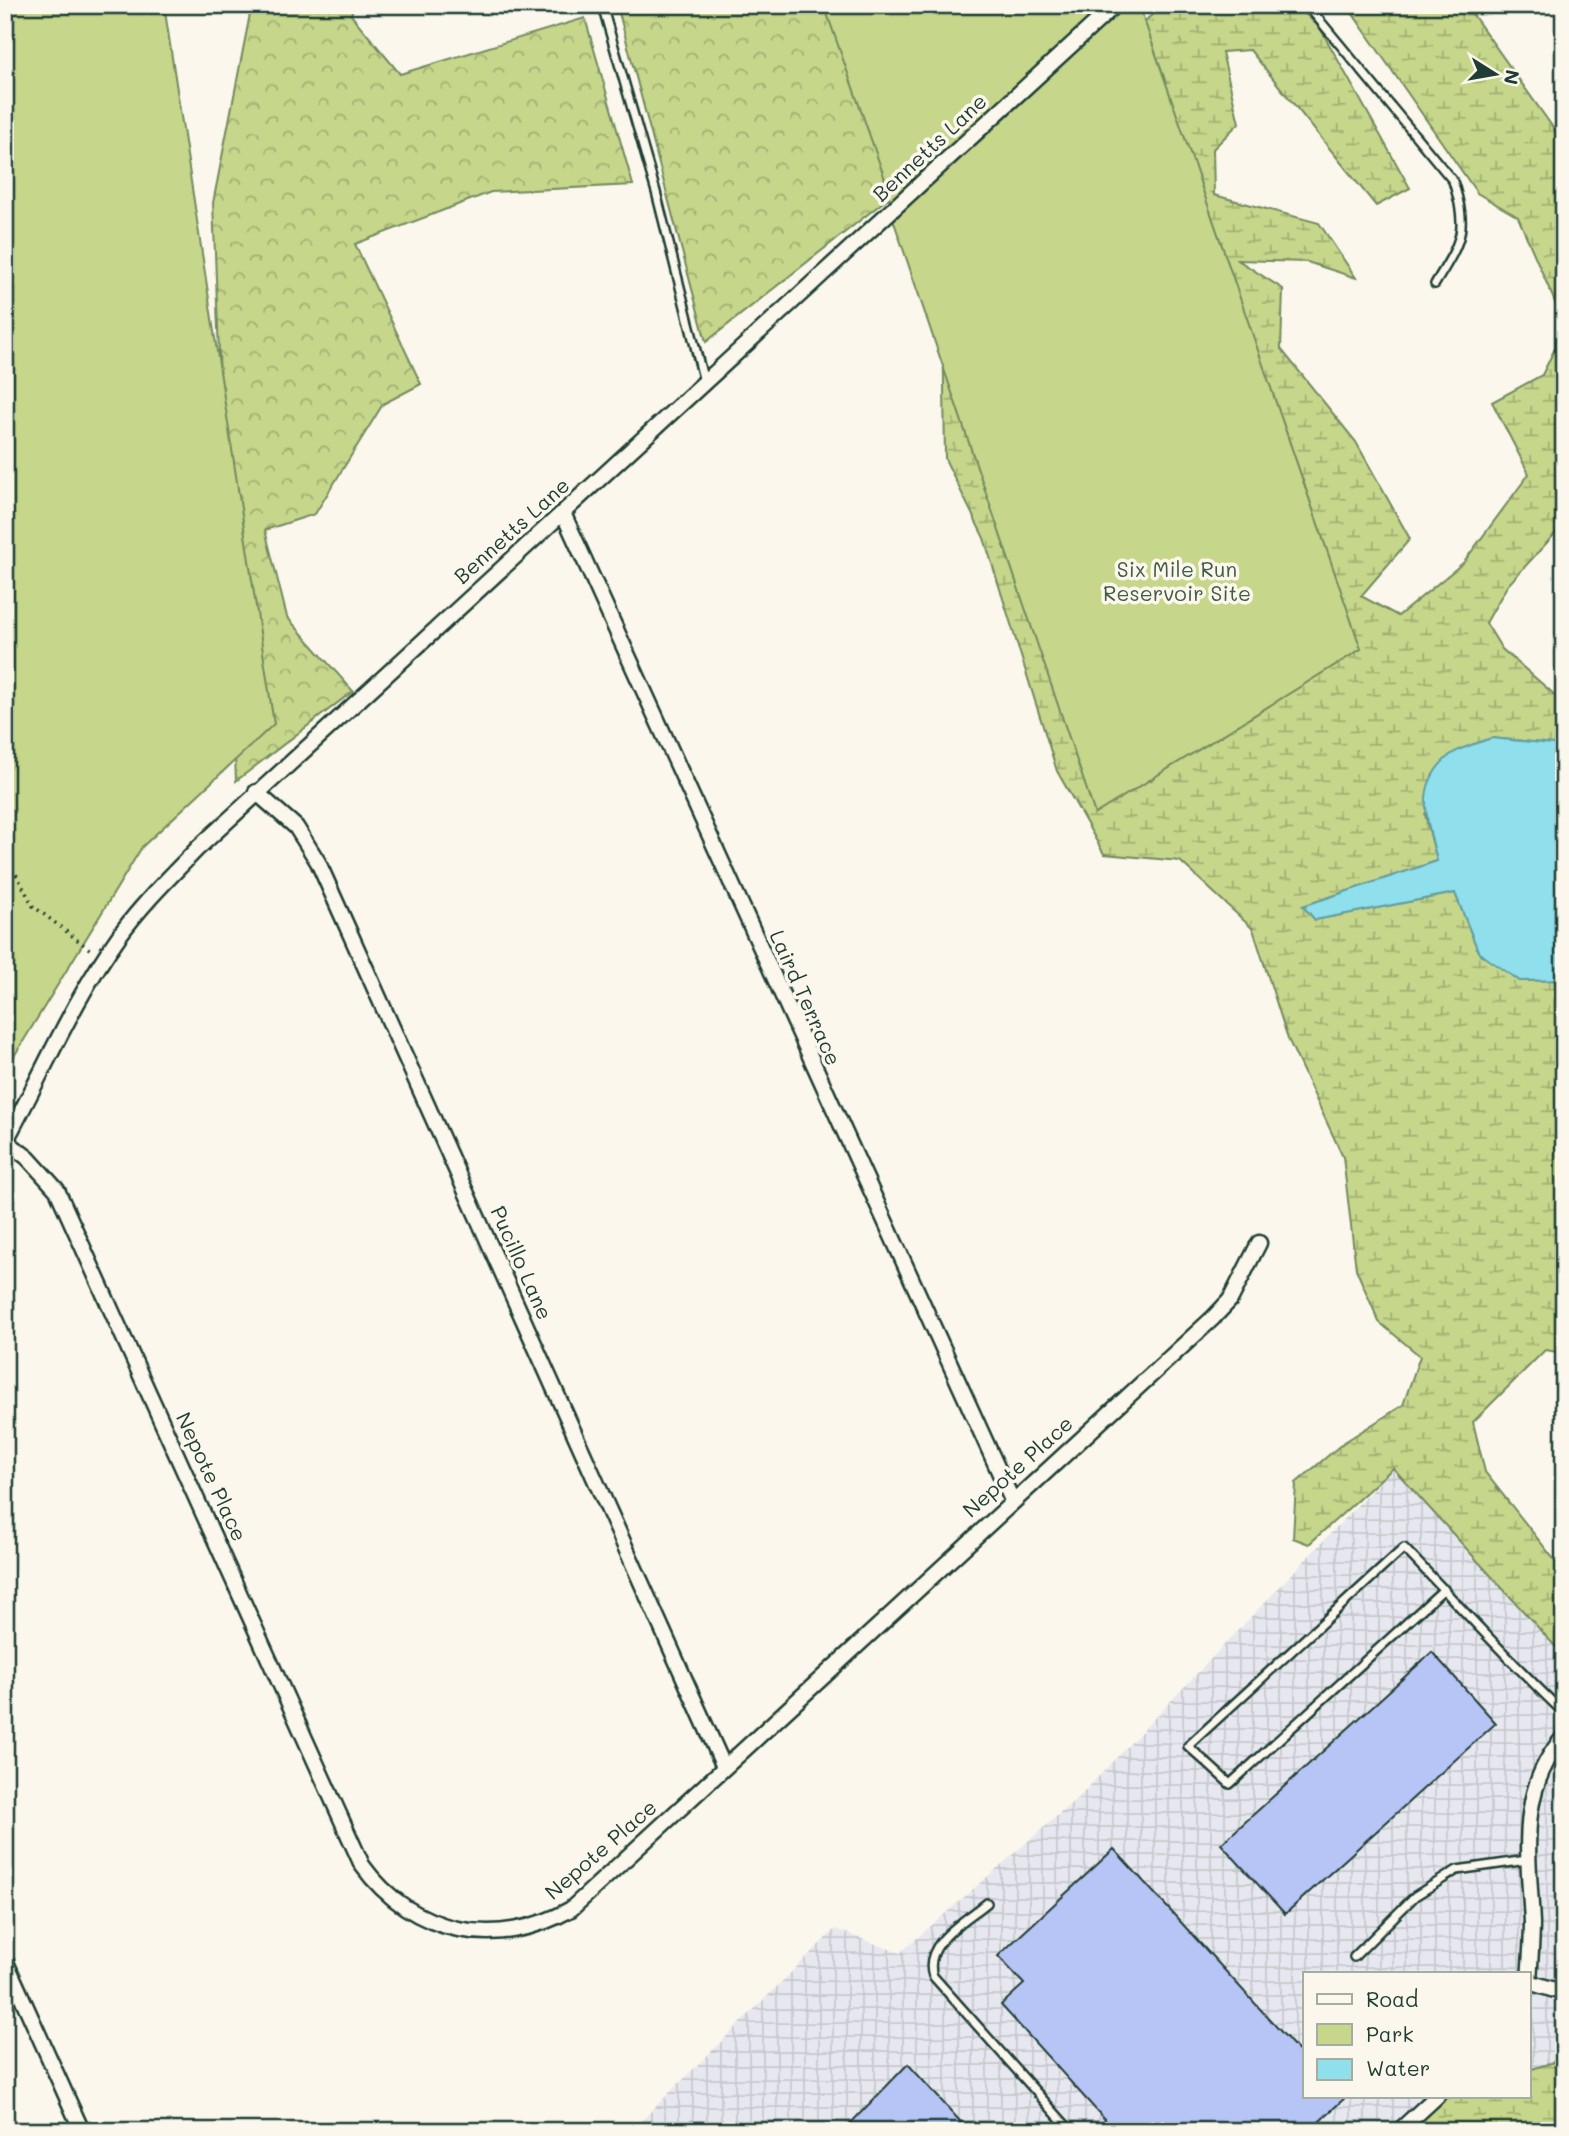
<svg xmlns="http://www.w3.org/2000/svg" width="1569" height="2136" viewBox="0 0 1569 2136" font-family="Mali,sans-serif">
<defs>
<pattern id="industrial-grid" width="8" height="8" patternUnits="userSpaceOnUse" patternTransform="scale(1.75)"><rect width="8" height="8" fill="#e7e8ef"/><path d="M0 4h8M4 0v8" fill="none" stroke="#c6c8ce"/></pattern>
<pattern id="forest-crowns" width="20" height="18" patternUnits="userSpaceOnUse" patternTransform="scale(1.75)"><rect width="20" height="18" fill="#c6d68a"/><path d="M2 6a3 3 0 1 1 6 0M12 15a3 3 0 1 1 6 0" fill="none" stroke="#a0af72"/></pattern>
<pattern id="wetland-marsh" width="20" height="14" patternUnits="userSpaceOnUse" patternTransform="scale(1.75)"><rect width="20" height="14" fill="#c6d68a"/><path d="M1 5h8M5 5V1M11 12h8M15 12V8" fill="none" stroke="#a0af72"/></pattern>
</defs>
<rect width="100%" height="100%" fill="#fbf7ec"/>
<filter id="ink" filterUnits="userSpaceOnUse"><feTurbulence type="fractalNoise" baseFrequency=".0143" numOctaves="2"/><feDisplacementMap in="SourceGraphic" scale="14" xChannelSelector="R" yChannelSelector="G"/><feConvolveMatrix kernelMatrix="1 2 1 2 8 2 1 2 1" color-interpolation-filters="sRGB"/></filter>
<g filter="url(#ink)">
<!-- industrial -->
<path fill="url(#industrial-grid)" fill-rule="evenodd" d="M1393,1468L1564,1656V2131H631L835,1929L900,1953L1080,1796ZM1305,1973H1529V2096H1305Z"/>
<!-- forest -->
<g fill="url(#forest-crowns)" stroke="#728a5f" stroke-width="2">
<polygon points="246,5 354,5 351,15 400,74 585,18 633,185 491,192 355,244 421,384 383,404 315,514 265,530 287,617 353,691 236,781 213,203 250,14"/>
<polygon points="617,5 1093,5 906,184 706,342"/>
</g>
<!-- wetland -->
<g fill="url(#wetland-marsh)" stroke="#728a5f" stroke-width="2">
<polygon points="1163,5 1296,5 1320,28 1410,188 1376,206 1250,50 1222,52 1239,123 1213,149 1214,195 1319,223 1356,278 1307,262 1238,260 1283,289 1281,349 1356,442 1410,539 1361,596 1398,616 1463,563 1529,474 1492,402 1542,375 1564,330 1564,524 1507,586 1486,623 1502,649 1564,703 1564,745 1491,738 1425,814 1437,861 1303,906 1315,920 1455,893 1479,953 1520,981 1564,980 1564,1353 1545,1350 1473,1422 1485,1472 1564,1572 1564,1656 1393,1468 1309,1544 1293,1538 1296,1483 1343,1443 1403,1405 1420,1356 1379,1322 1356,1269 1343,1157 1288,1039 1253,929 1180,861 1104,854 1057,771 984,538 945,459 943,309 1001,148"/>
<polygon points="1360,5 1466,5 1564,143 1564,323 1518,217 1477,193 1350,10"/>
<polygon points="1564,1866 1564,2131 1406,2131 1437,2101 1454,2096 1529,2096 1529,2070 1563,2059 1559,1880"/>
</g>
<!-- park -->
<g fill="#c6d68a" stroke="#728a5f" stroke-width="2">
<polygon points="5,5 164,5 274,724 142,847 5,1071"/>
<polygon points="824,5 1139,5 1361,649 1095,814 894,222 886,182"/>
</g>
<!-- water -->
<path fill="#8fdfec" stroke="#629ea2" stroke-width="2" d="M1491,738L1564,745V980L1520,981L1479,953L1455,893L1315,920L1303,906L1437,861C1428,821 1412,786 1450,755C1460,747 1479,743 1491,738Z"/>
<!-- building -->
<g fill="#b7c5f6" stroke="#1f3d34" stroke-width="2">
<polygon points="1432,1652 1496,1723 1285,1914 1221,1844"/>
<polygon points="1114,1849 1305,2058 1305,2096 1347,2096 1309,2131 1115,2131 1001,2005 1024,1984 998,1956"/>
<polygon points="908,2064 969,2131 843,2131"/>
</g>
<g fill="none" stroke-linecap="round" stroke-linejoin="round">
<defs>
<g id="lane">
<polyline points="602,5 656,192 704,382"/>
<path d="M1307,5L1453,181C1469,231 1461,241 1435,284"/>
<path d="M1444,1589L1230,1784L1188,1746L1404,1548C1457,1603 1508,1660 1564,1713"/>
<path d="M987,1903C965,1921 922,1944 933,1976L1071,2131"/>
<polyline points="1354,1957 1415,1896 1457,1870 1527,1860"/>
</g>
<g id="street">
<polyline points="563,513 1012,1500"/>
<polyline points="256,792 296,827 318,862 724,1767"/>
<path d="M6,1141L28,1158L57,1190L362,1865C412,1935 498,1951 571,1909L1213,1318L1230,1300L1259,1243"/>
<path d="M5,1142C43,1073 73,1000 119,936C142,904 171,876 198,848L1115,5"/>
<polyline points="5,1960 82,2131"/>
<path d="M1529,1982C1530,1963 1532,1942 1532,1923C1529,1857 1516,1791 1564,1737"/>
<polyline points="1529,1982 1564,1993"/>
<polyline points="1399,2131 1437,2096"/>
</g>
</defs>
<!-- lane casing -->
<use href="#lane" stroke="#1f3d34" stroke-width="12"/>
<!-- street casing -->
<use href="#street" stroke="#1f3d34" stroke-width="19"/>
<!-- path -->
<polyline stroke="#1f3d34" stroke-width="3.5" stroke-dasharray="2 5" stroke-linecap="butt" points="5,868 14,870 33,906 92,951"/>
<!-- lane -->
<use href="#lane" stroke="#fbf7ec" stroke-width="7"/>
<!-- street -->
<use href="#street" stroke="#fbf7ec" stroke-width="14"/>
</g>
</g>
<g text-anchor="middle" stroke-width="7" stroke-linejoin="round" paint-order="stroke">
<!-- street labels -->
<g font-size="21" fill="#1f3d34" stroke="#fbf7ec">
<text transform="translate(930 148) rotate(-43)" y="7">Bennetts Lane</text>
<text transform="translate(512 531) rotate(-42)" y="7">Bennetts Lane</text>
<text transform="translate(805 998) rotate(66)" y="7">Laird Terrace</text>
<text transform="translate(521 1263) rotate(66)" y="7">Pucillo Lane</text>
<text transform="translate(1018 1467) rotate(-42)" y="7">Nepote Place</text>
<text transform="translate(211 1477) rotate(65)" y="7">Nepote Place</text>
<text transform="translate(601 1850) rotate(-41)" y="7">Nepote Place</text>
</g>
<!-- park labels -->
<g font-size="21" fill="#405c45" stroke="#fbf7ec">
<text x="1177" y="577">Six Mile Run<tspan x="1177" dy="24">Reservoir Site</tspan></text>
</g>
</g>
<!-- margin -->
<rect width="1569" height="2136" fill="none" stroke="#fbf7ec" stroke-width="28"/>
<rect x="14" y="14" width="1541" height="2108" fill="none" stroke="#1f3d34" stroke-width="2.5" filter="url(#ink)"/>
<!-- legend -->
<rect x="1303" y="1972" width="228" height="126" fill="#fbf7ec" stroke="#a3ada2" stroke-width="2"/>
<rect x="1317" y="1994" width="35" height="10" fill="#fbf7ec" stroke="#a3ada2" stroke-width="2"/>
<text x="1366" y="2007" font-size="21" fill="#1f3d34">Road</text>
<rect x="1317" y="2024" width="35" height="21" fill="#c6d68a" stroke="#a3ada2" stroke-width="2"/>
<text x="1366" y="2042" font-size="21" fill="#1f3d34">Park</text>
<rect x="1317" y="2059" width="35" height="21" fill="#8fdfec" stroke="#a3ada2" stroke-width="2"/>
<text x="1366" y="2076" font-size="21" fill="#1f3d34">Water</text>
<!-- north arrow -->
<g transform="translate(1495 74) rotate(101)" stroke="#fbf7ec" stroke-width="5" paint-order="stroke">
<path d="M0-5L12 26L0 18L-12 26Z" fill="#1f3d34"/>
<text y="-10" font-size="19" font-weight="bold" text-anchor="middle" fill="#1f3d34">N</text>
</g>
</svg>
